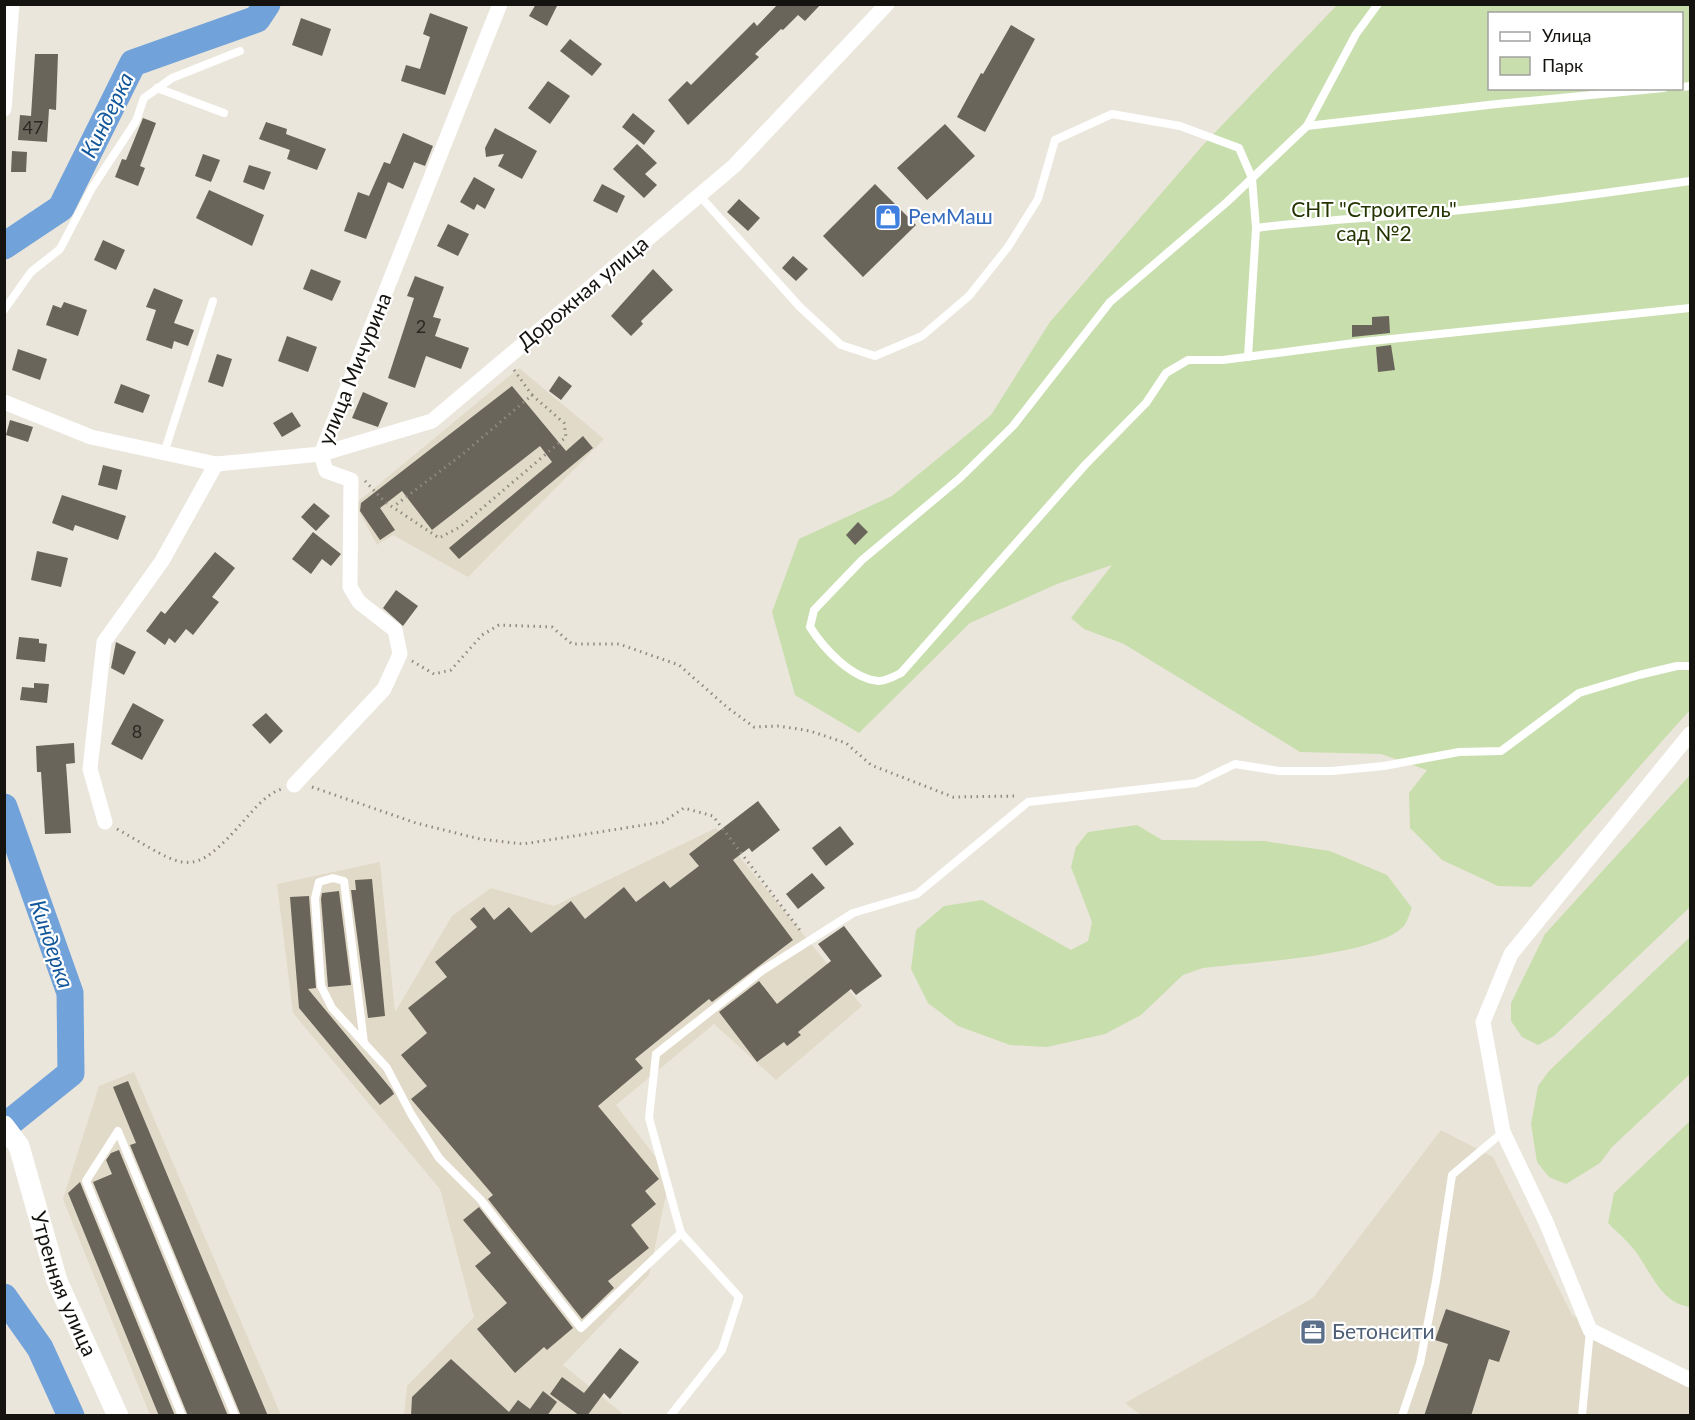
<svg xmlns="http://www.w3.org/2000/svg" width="1695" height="1420" viewBox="0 0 1695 1420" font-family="Lato,sans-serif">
<rect width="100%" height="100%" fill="#ebe6db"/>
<!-- built -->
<g fill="#e1dac8">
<polygon points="519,368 604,439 468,577 393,535 377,545 355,504"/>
<polygon points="716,828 862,1006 776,1080 714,1024 616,1105 670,1176 649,1275 563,1365 622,1413 620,1415 404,1415 407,1386 474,1317 440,1189 293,1013 277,884 380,862 395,1012 452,916 491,888 554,906"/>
<polygon points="134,1072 281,1415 150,1415 63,1199 99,1086"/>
<polygon points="1441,1130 1493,1157 1572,1315 1689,1377 1690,1416 1142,1416 1125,1403 1313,1298"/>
</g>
<!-- green -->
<g fill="#c8dead" fill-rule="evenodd">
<path d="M1337,5H1690V710C1636,769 1586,830 1531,887L1498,886L1442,860L1410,828L1409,793L1427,770L1381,754L1300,752L1124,644L1084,629L1071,618L1112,565L1057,584L970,623L859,733L795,695L772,612L799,539L892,496L991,415L1050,322L1204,144ZM1490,14H1682V88H1490Z"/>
<polygon points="1690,775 1690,907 1554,1036 1538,1045 1522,1037 1511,1021 1511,1003 1545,934"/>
<path d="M1137,825L1162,840L1264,841L1330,851L1387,875L1412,908C1409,914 1407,924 1402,928C1369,957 1250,962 1203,968L1183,975L1141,1015L1105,1034L1047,1047L1010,1045L958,1026L928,1003L911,969L916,930L944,906L982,900L1071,950L1088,941L1092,922L1071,867L1076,847L1088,832Z"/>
<polygon points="1690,937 1690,1074 1612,1147 1600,1163 1566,1184 1549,1177 1537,1162 1531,1124 1538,1086 1549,1071"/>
<path d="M1690,1121V1307C1659,1303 1650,1268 1632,1247C1625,1239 1616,1231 1608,1223L1614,1193Z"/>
</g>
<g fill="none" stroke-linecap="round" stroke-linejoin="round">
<!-- river -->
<g stroke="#71a2da" stroke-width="27">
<polyline points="4,246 61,208 133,63 257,19 267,4"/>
<polyline points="4,807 70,993 71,1073 4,1127"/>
<polyline points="4,1297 40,1348 71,1416"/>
</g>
</g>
<!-- building -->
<g fill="#69655b">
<polygon points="536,4 558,4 547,26 529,16"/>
<polygon points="778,4 821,4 805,21 798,15 783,30 781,29 755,54 759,57 688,125 668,100 687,81 691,85 754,22 757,26"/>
<polygon points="430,13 468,27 445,95 401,81 406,65 420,69 430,37 423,34"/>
<polygon points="301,18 331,29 322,56 292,45"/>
<polygon points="1011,25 1035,39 985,132 957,117 981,73 983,74"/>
<polygon points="570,39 602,64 592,76 560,51"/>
<polygon points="35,54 58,54 56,110 49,109 47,142 18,140 20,115 31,116"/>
<polygon points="548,81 570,96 550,124 528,108"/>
<polygon points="633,113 655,131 644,145 622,127"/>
<polygon points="143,118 156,123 140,166 145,168 138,186 115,177 122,159 126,160"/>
<polygon points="266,122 287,129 286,134 326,149 317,170 287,159 290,150 259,139"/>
<polygon points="945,124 975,156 927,200 897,168"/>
<polygon points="495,128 537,151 522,179 498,166 504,154 486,157 485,148"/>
<polygon points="403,133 433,146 425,166 414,162 403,189 388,182 366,239 344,231 358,192 369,196 384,162 390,164"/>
<polygon points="637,144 657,163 645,174 657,185 644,198 613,169"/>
<polygon points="12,151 27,152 26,172 11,172"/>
<polygon points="203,154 220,160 211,182 195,176"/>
<polygon points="249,165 271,172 264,190 243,182"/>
<polygon points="474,177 495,189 485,209 477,204 474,210 460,202"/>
<polygon points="602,184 625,196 617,213 593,201"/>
<polygon points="875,184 916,225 863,277 823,236"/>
<polygon points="209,190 264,215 252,246 196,218"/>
<polygon points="739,199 760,218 748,231 727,212"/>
<polygon points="448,224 469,234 458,256 437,246"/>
<polygon points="103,240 125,250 116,270 94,260"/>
<polygon points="793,256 808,269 796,281 782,268"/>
<polygon points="311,269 341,281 332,301 303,289"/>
<polygon points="653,269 673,290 641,321 643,324 631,336 611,316"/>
<polygon points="415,276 444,287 433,317 441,319 435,336 469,348 461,369 426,356 415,388 388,378 414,298 407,296"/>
<polygon points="154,288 183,300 174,323 194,330 188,346 174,341 172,349 146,340 156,310 146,307"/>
<polygon points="64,302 87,310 78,336 46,325 53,305 61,308"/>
<polygon points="1389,316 1390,333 1352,337 1352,325 1372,325 1372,317"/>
<polygon points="287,336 317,347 308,372 278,361"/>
<polygon points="1391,345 1395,370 1378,372 1376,347"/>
<polygon points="18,349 47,359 40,380 12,370"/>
<polygon points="217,354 232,359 223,387 208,382"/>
<polygon points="559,376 572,386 561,400 549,391"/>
<polygon points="121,384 150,395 143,413 114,403"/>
<polygon points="512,386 566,451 583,436 593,448 459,559 449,548 552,462 540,446 432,530 402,491 380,508 395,530 380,540 360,511 361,503"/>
<polygon points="363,392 388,403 378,427 352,418"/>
<polygon points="292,412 301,426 282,437 273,423"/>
<polygon points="10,420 33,427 28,442 6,435"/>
<polygon points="103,465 122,470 117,490 98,485"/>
<polygon points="62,495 126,516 118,540 75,525 73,531 52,523"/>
<polygon points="314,503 330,516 316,531 301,517"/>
<polygon points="858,522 868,532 855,545 846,535"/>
<polygon points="313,532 341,554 331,566 322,559 311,574 292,559"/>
<polygon points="37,551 68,558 61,587 31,580"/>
<polygon points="215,552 235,568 212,597 219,602 193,635 186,629 175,643 169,638 165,645 146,631 161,611 165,614"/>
<polygon points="396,590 418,606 403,626 383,608"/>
<polygon points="19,637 39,639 39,643 47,644 45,662 16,659"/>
<polygon points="116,642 136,652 124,675 111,668"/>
<polygon points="34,683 49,684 47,703 20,700 22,687 34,688"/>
<polygon points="133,703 164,720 142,760 111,744"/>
<polygon points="266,713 283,731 270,744 252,725"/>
<polygon points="74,743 75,763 66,764 71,833 45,834 41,772 37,772 36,746"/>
<polygon points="758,801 780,830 752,852 749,848 733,860 793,940 712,1002 709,999 635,1059 643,1068 598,1106 659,1179 645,1191 656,1204 631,1225 649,1248 608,1281 614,1288 582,1319 488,1199 493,1195 411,1099 427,1086 401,1055 427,1033 408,1008 447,977 435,962 477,927 470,919 484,907 494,920 509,907 531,933 571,901 585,919 624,887 636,902 664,881 670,888 699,866 689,854"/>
<polygon points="840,826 854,844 826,866 812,848"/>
<polygon points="812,873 825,888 798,909 786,894"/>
<polygon points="372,879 385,1016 368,1018 351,890 356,890 355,880"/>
<polygon points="339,891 351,985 328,987 321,899 322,893"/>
<polygon points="309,896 316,988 308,989 392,1090 394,1094 380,1105 299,1008 290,897"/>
<polygon points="844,926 882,976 856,995 851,989 798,1032 801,1035 787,1046 784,1042 757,1062 719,1012 759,981 777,1004 831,961 818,944"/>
<polygon points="128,1081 268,1416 241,1416 130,1145 136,1143 113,1087"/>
<polygon points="119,1150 228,1416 188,1416 93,1182 112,1174 106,1160 111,1153"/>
<polygon points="80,1182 82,1187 175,1416 159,1416 68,1193"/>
<polygon points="479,1207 573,1328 547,1350 544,1347 515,1373 477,1329 507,1303 475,1266 491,1253 463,1220"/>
<polygon points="1446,1309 1510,1331 1499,1362 1489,1359 1471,1416 1424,1416 1448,1344 1435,1340"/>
<polygon points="620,1348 639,1362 610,1399 604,1393 587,1416 580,1416 550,1394 562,1377 584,1393"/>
<polygon points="451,1359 509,1412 518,1400 530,1409 543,1391 557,1402 547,1416 411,1416 412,1397"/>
</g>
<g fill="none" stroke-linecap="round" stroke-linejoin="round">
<!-- path -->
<g stroke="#8f8b83" stroke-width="3" stroke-dasharray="1.5 4.5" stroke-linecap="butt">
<polyline points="514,370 532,395"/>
<polyline points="365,481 385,502 439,538 460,527 566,437 564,423 532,395 464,453 393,507"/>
<polyline points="412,661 434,674 451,670 482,635 499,625 552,627 572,644 619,644 679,665 728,708 754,727 779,726 810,731 846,743 871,765 953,797 1018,796"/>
<polyline points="312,787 416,823 480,839 523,844 663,822 684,808 713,816 802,933"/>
<path d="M117,829C187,868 190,883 247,817C257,806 268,793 282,789"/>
</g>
<!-- lane -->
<g stroke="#fff" stroke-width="8">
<path d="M1378,4L1356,34L1307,126L1227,202L1110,302L1013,426L960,478L862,560L814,610L810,627C824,649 852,679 879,681C886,681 895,676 901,673L1085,465L1146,403L1166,373L1188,360H1223L1362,342L1690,308"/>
<polyline points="1682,87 1690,86"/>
<polyline points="157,88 224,113"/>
<polyline points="1307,126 1497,104 1664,88"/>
<polyline points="699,195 800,307 841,345 875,356 922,336 969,296 1008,247 1038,199 1055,140 1112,114 1180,126 1239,148 1252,178 1256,228 1248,357"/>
<path d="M1256,228C1302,222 1347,219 1392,216C1492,209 1592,195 1690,181"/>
<polyline points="4,310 31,272 60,249 92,188 136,121 144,98 172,78 240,51"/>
<polyline points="164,453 213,301"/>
<polyline points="364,1043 344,881 333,878 319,882 315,898 321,986 332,1008 387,1068 411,1114 439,1158 480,1199 581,1328 681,1233"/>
<polyline points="182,1416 86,1181 118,1131 235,1416"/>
<polyline points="670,1416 722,1350 739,1297 681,1233 649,1118 656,1054 763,970 853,913 917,894 1028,802 1196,783 1235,764 1279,771 1332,771 1384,766 1459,752 1501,751 1579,693 1639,675 1677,666 1690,666"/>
<polyline points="1402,1416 1420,1363 1436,1281 1452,1175 1503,1132"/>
<polyline points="1582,1416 1590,1330"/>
</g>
<!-- street -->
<g stroke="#fff" stroke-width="15">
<polyline points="4,109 12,4"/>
<polyline points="4,402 91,437 216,464 321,454 432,421 734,166 887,4"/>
<polyline points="1690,734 1511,954 1483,1022 1503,1132 1546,1222 1590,1330 1690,1380"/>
<polyline points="294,785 384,689 400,654 395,630 359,602 350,587 351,480 326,471 321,454 500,4"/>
<polyline points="105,822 90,769 104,642 162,561 216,464"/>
</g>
<!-- secondary -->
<path stroke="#fff" stroke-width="21" id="s1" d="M4,1126L19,1146L57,1281L118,1416"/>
</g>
<!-- icons -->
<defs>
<symbol id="shop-square" viewBox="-11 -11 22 22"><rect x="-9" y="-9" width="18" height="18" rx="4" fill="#3f7fe0" stroke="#fff"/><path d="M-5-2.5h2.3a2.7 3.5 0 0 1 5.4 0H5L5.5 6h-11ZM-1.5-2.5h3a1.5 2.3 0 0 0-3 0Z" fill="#fff"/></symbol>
<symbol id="office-square" viewBox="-11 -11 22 22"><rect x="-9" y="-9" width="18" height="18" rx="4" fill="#5c6f8a" stroke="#fff"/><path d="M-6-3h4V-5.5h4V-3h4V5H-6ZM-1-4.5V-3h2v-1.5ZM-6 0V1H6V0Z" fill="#fff"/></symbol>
</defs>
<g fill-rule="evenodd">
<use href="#shop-square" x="873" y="202" width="30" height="30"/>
<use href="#office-square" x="1298" y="1317" width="30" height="30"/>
</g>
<g text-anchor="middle" stroke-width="4.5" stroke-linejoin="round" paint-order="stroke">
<!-- number labels -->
<g font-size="18" fill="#2a2822">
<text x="33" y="134">47</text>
<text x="421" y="333">2</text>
<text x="137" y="738">8</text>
</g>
<!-- park labels -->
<g font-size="21" fill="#233401" stroke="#fff">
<text x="1374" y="217">СНТ "Строитель"<tspan x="1374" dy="24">сад №2</tspan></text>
</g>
<!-- shop labels -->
<g font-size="21" fill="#366cbe" stroke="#fff" text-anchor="start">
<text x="908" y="224">РемМаш</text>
</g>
<!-- street labels -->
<g font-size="21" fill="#15130f" stroke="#fff">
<text transform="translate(583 293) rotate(-40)" y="7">Дорожная улица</text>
<text transform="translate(355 369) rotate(-68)" y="7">улица Мичурина</text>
<text dy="7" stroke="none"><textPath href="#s1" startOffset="170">Утренняя улица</textPath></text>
</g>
<!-- service labels -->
<g font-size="21" fill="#4e5e75" stroke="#fff" text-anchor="start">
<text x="1332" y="1339">Бетонсити</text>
</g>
<!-- water labels -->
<g font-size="22" font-style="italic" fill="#13579b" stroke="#fff">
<text transform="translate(107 115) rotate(-64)" y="8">Киндерка</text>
<text transform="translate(52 944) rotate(71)" y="8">Киндерка</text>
</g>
</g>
<!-- border -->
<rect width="1695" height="1420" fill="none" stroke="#15130f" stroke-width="12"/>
<!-- legend -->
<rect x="1488" y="12" width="195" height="78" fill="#ffffff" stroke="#a1a19f" stroke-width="1.5"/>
<rect x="1500" y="32" width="30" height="9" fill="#ffffff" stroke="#a1a19f" stroke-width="1.5"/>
<text x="1542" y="42" font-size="18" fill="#15130f">Улица</text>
<rect x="1500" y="57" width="30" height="18" fill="#c8dead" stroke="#a1a19f" stroke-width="1.5"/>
<text x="1542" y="72" font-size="18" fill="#15130f">Парк</text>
</svg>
